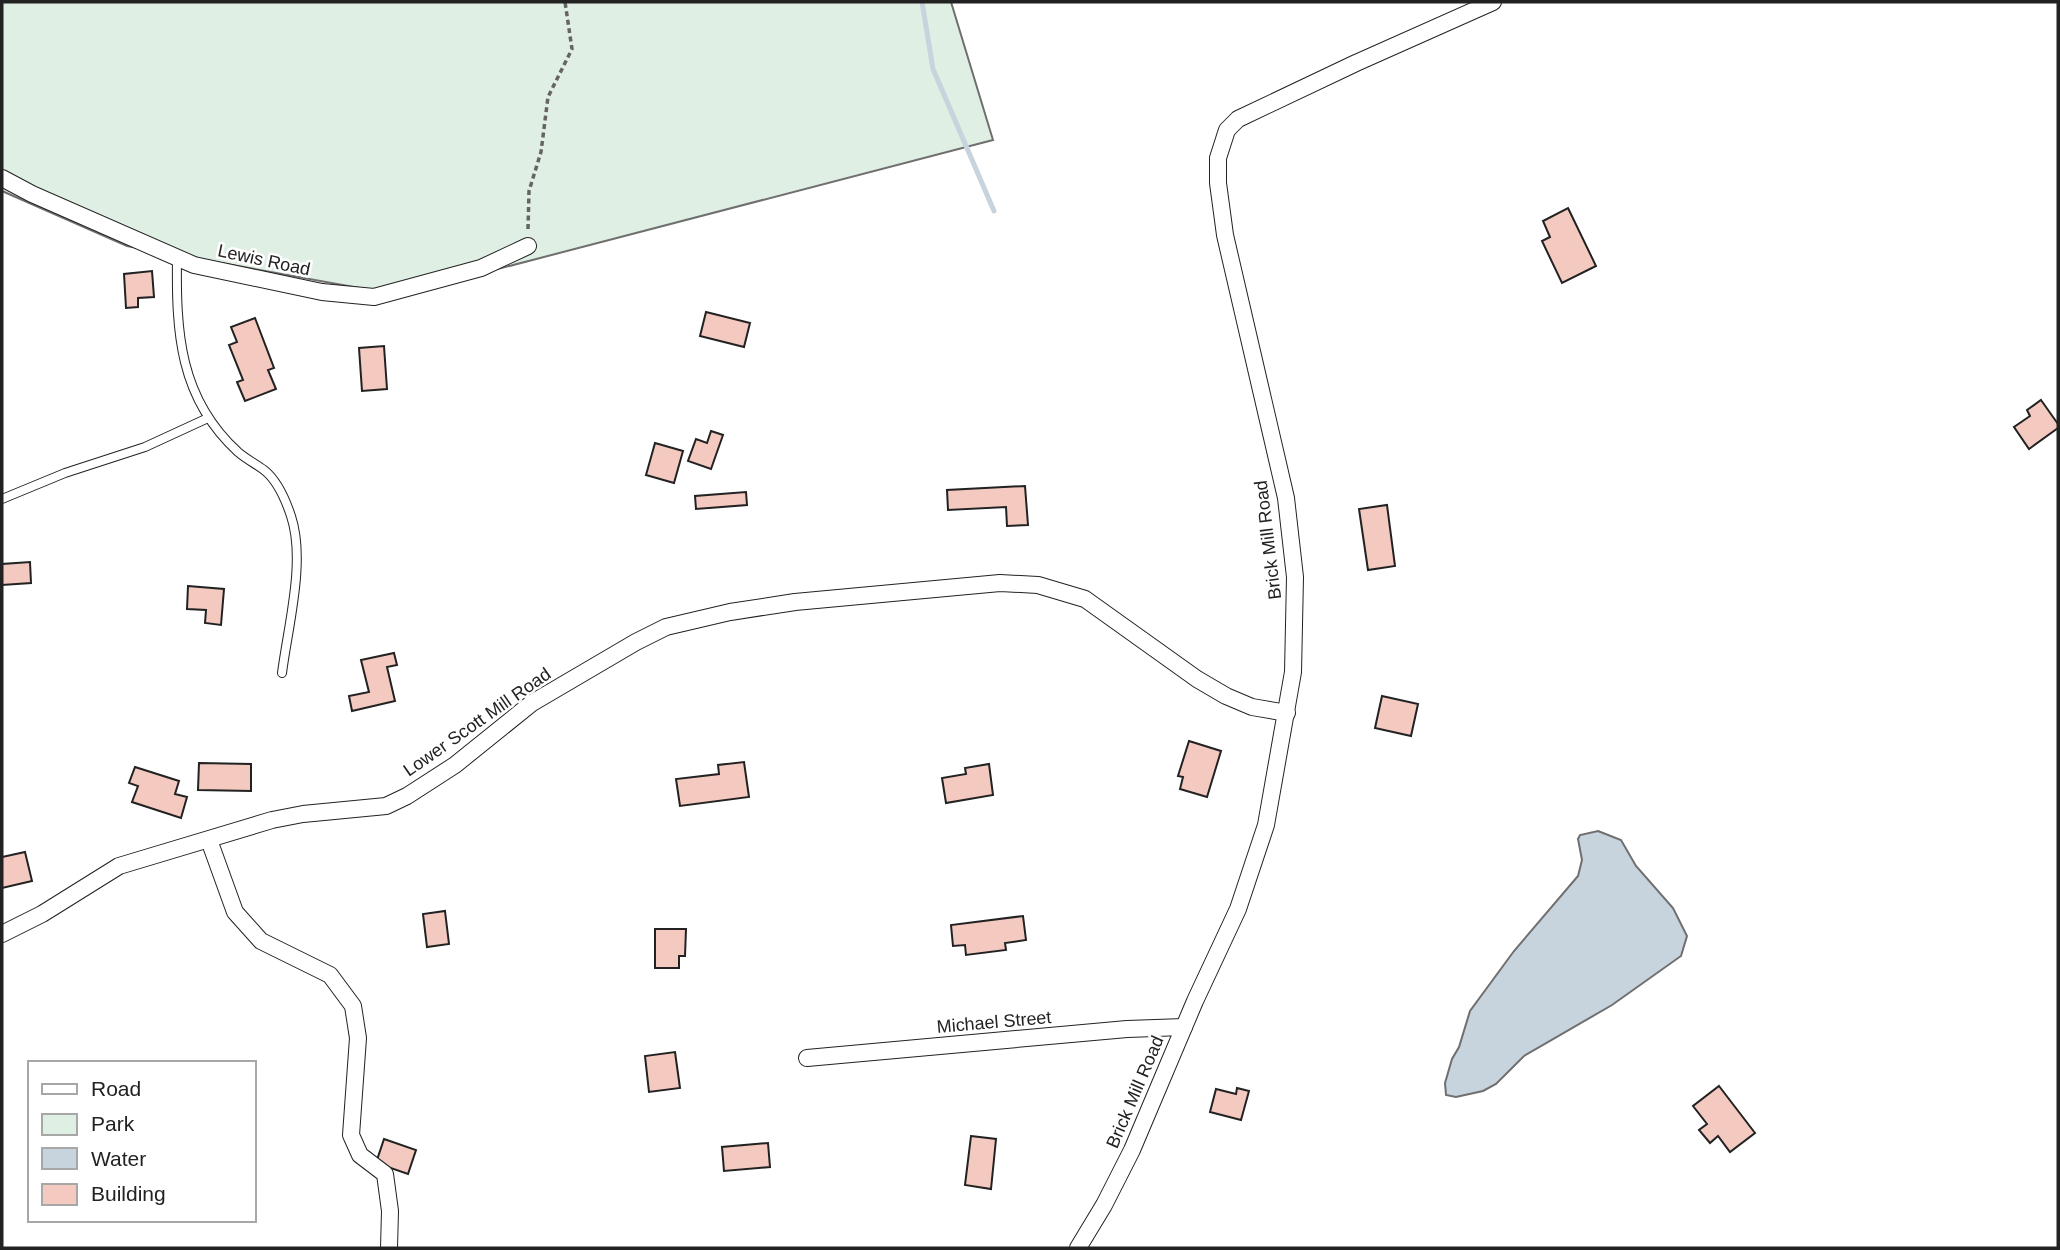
<svg xmlns="http://www.w3.org/2000/svg" width="2060" height="1250" viewBox="0 0 2060 1250" font-family="Arial,sans-serif">
<rect width="100%" height="100%" fill="#fff"/>
<!-- green -->
<polygon fill="#e0efe3" stroke="#6f6f6f" stroke-width="2" points="2,2 951,2 993,140 398,295 127,246 2,191"/>
<!-- water -->
<polygon fill="#c7d3dd" stroke="#6f6f6f" stroke-width="2" points="1598,831 1621,840 1636,866 1673,908 1687,936 1681,956 1612,1005 1524,1056 1496,1084 1483,1091 1456,1097 1446,1095 1445,1083 1452,1059 1459,1047 1470,1011 1514,951 1578,876 1582,860 1578,839 1580,835"/>
<g fill="none" stroke-linecap="round" stroke-linejoin="round">
<!-- stream -->
<polyline stroke="#c7d3dd" stroke-width="5" points="922,2 933,69 994,211"/>
</g>
<!-- building -->
<g fill="#f3c9c0" stroke="#222" stroke-width="2">
<polygon points="1568,208 1596,266 1562,283 1542,241 1550,237 1543,221"/>
<polygon points="152,271 154,297 138,298 138,307 126,308 124,274"/>
<polygon points="706,312 750,323 744,347 700,336"/>
<polygon points="255,318 274,368 268,370 276,389 245,401 237,382 243,380 229,345 237,342 231,327"/>
<polygon points="384,346 387,389 362,391 359,348"/>
<polygon points="2041,400 2058,424 2058,428 2029,449 2014,427 2030,416 2027,410"/>
<polygon points="711,431 723,435 711,469 688,461 696,439 707,443"/>
<polygon points="655,443 683,451 674,483 646,475"/>
<polygon points="1025,486 1028,525 1007,526 1006,507 948,510 947,490"/>
<polygon points="746,492 747,505 696,509 695,496"/>
<polygon points="1387,505 1395,566 1368,570 1359,509"/>
<polygon points="30,562 31,583 2,585 2,564"/>
<polygon points="188,586 224,589 221,625 205,623 206,610 187,609"/>
<polygon points="394,653 397,665 387,667 395,701 352,711 349,696 369,692 361,660"/>
<polygon points="1382,696 1418,704 1411,736 1375,728"/>
<polygon points="1189,741 1221,751 1207,797 1180,789 1183,777 1178,776"/>
<polygon points="744,762 749,797 680,806 676,779 719,774 718,765"/>
<polygon points="199,763 251,764 251,791 198,790"/>
<polygon points="989,764 993,795 946,803 942,778 966,774 965,768"/>
<polygon points="135,767 179,781 175,794 187,797 181,818 132,802 138,786 129,783"/>
<polygon points="25,852 32,881 2,888 2,857"/>
<polygon points="445,911 449,944 427,947 423,914"/>
<polygon points="1023,916 1026,940 1005,943 1006,950 966,955 965,945 953,946 951,925"/>
<polygon points="655,929 686,929 685,956 679,956 679,968 655,968"/>
<polygon points="675,1052 680,1088 649,1092 645,1056"/>
<polygon points="1719,1086 1755,1133 1730,1152 1718,1136 1710,1143 1699,1130 1707,1124 1693,1106"/>
<polygon points="1237,1088 1249,1091 1241,1120 1210,1112 1216,1089 1236,1094"/>
<polygon points="971,1136 996,1139 991,1189 965,1185"/>
<polygon points="384,1139 416,1150 408,1174 376,1163"/>
<polygon points="768,1143 770,1167 724,1171 722,1147"/>
</g>
<g fill="none" stroke-linecap="round" stroke-linejoin="round">
<defs>
<g id="service">
<path d="M177,257C176,332 179,398 238,452C246,459 256,464 264,470C277,480 286,501 291,516C306,561 288,626 282,673"/>
<polyline points="2,499 65,473 145,447 208,418"/>
</g>
<g id="minor">
<polyline points="2,178 32,194 194,265 322,292 374,297 481,268 528,246"/>
<polyline points="209,840 235,912 261,941 330,975 353,1006 358,1038 351,1135 360,1155 385,1174 390,1211 389,1248"/>
<polyline points="2,934 42,914 119,866 272,820 303,814 386,806 407,796 455,765 532,703 636,642 666,627 730,612 795,602 1000,583 1038,585 1085,599 1197,679 1226,696 1252,707 1287,713"/>
<polyline points="807,1058 1127,1029 1184,1027"/>
<polyline points="1078,1248 1104,1205 1132,1150 1195,1001 1238,909 1266,825 1293,672 1295,577 1286,498 1225,235 1218,183 1218,158 1227,130 1238,119 1356,63 1493,2"/>
</g>
</defs>
<!-- service casing -->
<use href="#service" stroke="#222" stroke-width="10"/>
<!-- minor casing -->
<use href="#minor" stroke="#222" stroke-width="18"/>
<!-- path -->
<polyline stroke="#646464" stroke-width="3.5" stroke-dasharray="5 3.5" stroke-linecap="butt" points="528,229 529,191 541,152 548,97 572,49 565,2"/>
<!-- service -->
<use href="#service" stroke="#fff" stroke-width="8"/>
<!-- minor -->
<use href="#minor" stroke="#fff" stroke-width="16"/>
</g>
<g text-anchor="middle" stroke-width="5" stroke-linejoin="round" paint-order="stroke">
<!-- street labels -->
<g font-size="18" fill="#222" stroke="#fff">
<text transform="translate(264 260) rotate(12)" y="6">Lewis Road</text>
<text transform="translate(1268 540) rotate(-97)" y="6">Brick Mill Road</text>
<text transform="translate(477 722) rotate(-35)" y="6">Lower Scott Mill Road</text>
<text transform="translate(994 1022) rotate(-5)" y="6">Michael Street</text>
<text transform="translate(1135 1092) rotate(-67)" y="6">Brick Mill Road</text>
</g>
</g>
<!-- border -->
<rect width="2060" height="1250" fill="none" stroke="#222222" stroke-width="7"/>
<!-- legend -->
<rect x="28" y="1061" width="228" height="161" fill="#ffffff" stroke="#a7a7a7" stroke-width="2"/>
<rect x="42" y="1084" width="35" height="10" fill="#ffffff" stroke="#a7a7a7" stroke-width="2"/>
<text x="91" y="1096" font-size="21" fill="#222222">Road</text>
<rect x="42" y="1114" width="35" height="21" fill="#e0efe3" stroke="#a7a7a7" stroke-width="2"/>
<text x="91" y="1131" font-size="21" fill="#222222">Park</text>
<rect x="42" y="1148" width="35" height="21" fill="#c7d3dd" stroke="#a7a7a7" stroke-width="2"/>
<text x="91" y="1166" font-size="21" fill="#222222">Water</text>
<rect x="42" y="1184" width="35" height="21" fill="#f3c9c0" stroke="#a7a7a7" stroke-width="2"/>
<text x="91" y="1201" font-size="21" fill="#222222">Building</text>
</svg>
